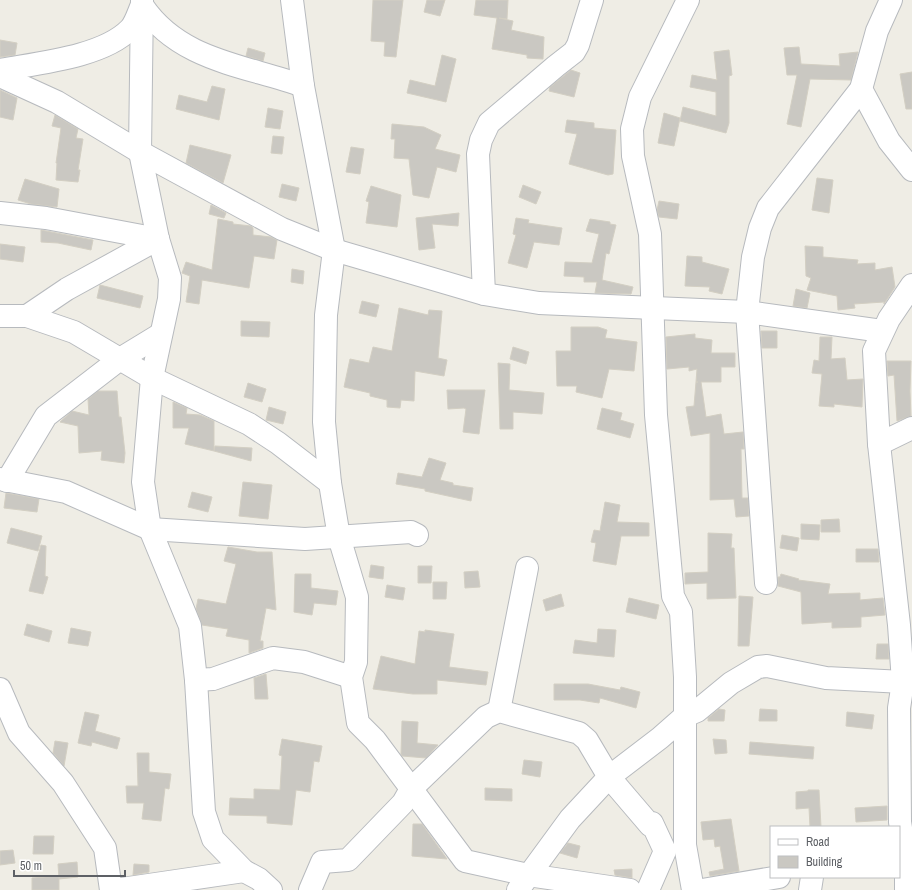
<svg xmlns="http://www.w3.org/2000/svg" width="912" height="890" viewBox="0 0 912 890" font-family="'Archivo Narrow',sans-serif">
<rect width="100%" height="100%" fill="#efede5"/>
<!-- building -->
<g fill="#cac8c2" stroke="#d3cfc3">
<polygon points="373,0 403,0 396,57 384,56 385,42 371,41"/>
<polygon points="427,0 445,0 440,16 424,12"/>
<polygon points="476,0 508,0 507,19 499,18 513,21 511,30 544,37 543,59 527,58 527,55 492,49 497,18 474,15"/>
<polygon points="0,40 17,43 15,55 0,57"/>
<polygon points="799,47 801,64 840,66 839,54 858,52 851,80 810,79 801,127 787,124 797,75 787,75 784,48"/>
<polygon points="248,48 265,53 263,61 246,56"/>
<polygon points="729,50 732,75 729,76 729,123 726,133 680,121 683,107 716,116 716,92 690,87 692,75 717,80 714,52"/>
<polygon points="442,55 456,59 446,102 407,93 410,80 435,86"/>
<polygon points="571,70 580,73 574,97 549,91 550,87"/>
<polygon points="912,72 912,109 906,109 900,74"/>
<polygon points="212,86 225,89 219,120 176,109 179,95 207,102"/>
<polygon points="0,90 17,98 13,120 0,117"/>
<polygon points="268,108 283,111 280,129 265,127"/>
<polygon points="664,113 680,118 674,146 658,143"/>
<polygon points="55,115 78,129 76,138 83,139 78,170 80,170 78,182 56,180 57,163 56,163 61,128 52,126"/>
<polygon points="567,120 594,123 594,128 616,130 613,174 608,175 569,164 577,134 565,132"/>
<polygon points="392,124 424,127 441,135 435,149 460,155 456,172 437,167 429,198 413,195 409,159 394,158 395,139 391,139"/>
<polygon points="273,136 284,137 282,154 271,153"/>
<polygon points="190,145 231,155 223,183 186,163"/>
<polygon points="351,147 364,149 360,174 346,172"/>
<polygon points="817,178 833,180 829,213 812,210"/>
<polygon points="25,179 59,189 57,207 31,204 18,200"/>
<polygon points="282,184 299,188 296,201 279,197"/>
<polygon points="523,185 541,192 536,204 519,197"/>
<polygon points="371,186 401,195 397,227 366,223 369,202 366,201"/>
<polygon points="659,201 679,204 677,219 659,217 657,210"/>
<polygon points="211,205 226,213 224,218 209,214"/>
<polygon points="459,213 458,226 432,224 435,248 419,250 416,218"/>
<polygon points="516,218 529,220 528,223 562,228 559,245 534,242 527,268 508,263 516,235 513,234"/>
<polygon points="218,219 233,222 233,224 251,226 253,228 253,235 271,237 277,240 274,259 254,256 249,288 202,280 199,304 186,302 190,276 182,273 186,262 212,270"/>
<polygon points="590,219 610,222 610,224 616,225 609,254 606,253 602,280 633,287 631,294 595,293 597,282 584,282 584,277 564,276 565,262 592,263 599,234 586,231"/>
<polygon points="41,230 93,240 91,250 58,243 41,242"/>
<polygon points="0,244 25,247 23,262 0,259"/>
<polygon points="805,246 823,247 823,257 858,260 857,264 875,263 875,270 892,267 895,287 884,304 884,302 854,304 855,308 838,310 837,296 807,290 811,278 806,276"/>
<polygon points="687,256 702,257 702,262 729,269 722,294 709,291 710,287 685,286"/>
<polygon points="292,269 304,271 303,284 291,282"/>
<polygon points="100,285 143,296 140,308 97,298"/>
<polygon points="796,289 810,293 807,308 793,306"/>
<polygon points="362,301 379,305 376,317 359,313"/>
<polygon points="399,308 428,315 429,310 442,311 438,358 447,360 444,376 415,371 414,401 401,400 400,408 387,407 387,400 370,396 370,393 344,387 350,359 369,363 373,347 392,351"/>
<polygon points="241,321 270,322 269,337 241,336"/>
<polygon points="571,327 598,327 607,330 605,338 637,342 634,371 609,369 602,398 576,392 577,386 557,386 556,351 571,351"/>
<polygon points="761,331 777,331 777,348 762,348"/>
<polygon points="695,334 695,338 712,340 711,353 735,353 735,367 721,367 721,382 701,382 706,417 721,414 724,434 743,432 744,449 741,449 742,498 748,498 749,516 736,517 734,499 710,500 710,433 691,436 686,407 694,406 696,382 698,382 696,382 697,369 689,371 689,367 667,369 666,337"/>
<polygon points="820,337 832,337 831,359 845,358 847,380 863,379 862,407 834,404 834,407 819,406 822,374 812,373 814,360 819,361"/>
<polygon points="513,347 529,352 526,364 510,359"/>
<polygon points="887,361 911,361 910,391 911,416 897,421 894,375 888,376"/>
<polygon points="498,363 510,364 509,390 544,393 542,414 513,412 513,429 500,429"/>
<polygon points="248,383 266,389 262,402 244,397"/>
<polygon points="447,390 485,390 479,434 463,432 466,409 464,408 448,409"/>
<polygon points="98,391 117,391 119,417 121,417 125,453 124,463 101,460 102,451 79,453 78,426 60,422 72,411 89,415 88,399"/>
<polygon points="173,402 187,408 186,414 200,415 214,421 214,451 185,444 189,428 173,428"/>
<polygon points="269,407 286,412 283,424 266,420"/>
<polygon points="602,408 622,413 620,420 634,424 630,438 597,429"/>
<polygon points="215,446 252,448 251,461 214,451"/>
<polygon points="429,458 446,463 440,480 453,483 453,485 473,488 471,501 425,491 425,489 396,484 398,473 422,477"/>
<polygon points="243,482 272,485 268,519 239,516"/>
<polygon points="192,492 212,497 208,512 188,507"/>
<polygon points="6,493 39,499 37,512 4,508"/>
<polygon points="605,502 620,505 617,522 649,523 649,536 621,536 616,565 593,561 596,543 591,542 594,530 600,531"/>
<polygon points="839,519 840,532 821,532 821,520"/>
<polygon points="801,524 820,525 819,540 801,539"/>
<polygon points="11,528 42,536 38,551 7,543"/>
<polygon points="708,533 732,534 731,548 734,548 736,598 707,599 707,583 685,584 685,573 708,572"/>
<polygon points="782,535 799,538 797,551 780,548"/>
<polygon points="41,545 46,546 45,576 48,577 43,594 29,591"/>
<polygon points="228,547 257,552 272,552 276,610 266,608 260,641 263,641 263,648 249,653 249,640 226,636 228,629 202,625 196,609 198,599 226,604 236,564 224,561"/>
<polygon points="856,549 878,549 879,562 856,562"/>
<polygon points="371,565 384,567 383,579 369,577"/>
<polygon points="418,566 432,566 431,583 418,583"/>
<polygon points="478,571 480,587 465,588 464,572"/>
<polygon points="295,574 311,574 311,588 338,591 336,605 314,603 312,615 294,612"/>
<polygon points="781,574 799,579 798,580 830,584 828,594 860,593 860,600 883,598 885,615 861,617 861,627 832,628 832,622 802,624 801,592 778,586 778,577 780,577"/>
<polygon points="433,582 447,582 446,599 433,599"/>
<polygon points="387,585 405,588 403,600 385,597"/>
<polygon points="561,594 564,606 546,611 543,600"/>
<polygon points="739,596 753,597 749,646 738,646"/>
<polygon points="629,598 659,605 656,619 626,612"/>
<polygon points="27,624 52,631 49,642 24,635"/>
<polygon points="71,628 91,632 88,646 68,643"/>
<polygon points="598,629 616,630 614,657 573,653 575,640 597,643"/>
<polygon points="425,630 454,634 449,667 488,672 486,685 437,680 437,694 413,694 373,689 381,656 415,664 419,631 425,632"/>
<polygon points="877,644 888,644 889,659 876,659"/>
<polygon points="266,674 268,699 255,699 254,678"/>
<polygon points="554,684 588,684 620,690 621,687 640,692 636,708 600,698 599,703 580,700 554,700"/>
<polygon points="719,709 725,710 724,721 708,721 708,718"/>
<polygon points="760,709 777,710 777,721 759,721"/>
<polygon points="85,712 99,715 95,731 120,738 117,749 92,742 91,746 78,743"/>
<polygon points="847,712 874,715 872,729 846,726"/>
<polygon points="402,721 418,722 417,743 438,745 426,758 402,756 401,754"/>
<polygon points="282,739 322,746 319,762 314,761 310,792 296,790 292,825 267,823 267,816 229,815 230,798 254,799 254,789 280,790 282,756 279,755"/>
<polygon points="713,739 726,740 727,753 715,754"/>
<polygon points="55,741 68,743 64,766 53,753"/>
<polygon points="750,742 814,747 813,759 749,754"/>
<polygon points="137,753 149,753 149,772 171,774 169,789 165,788 161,821 142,819 144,803 127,803 126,786 138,786"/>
<polygon points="524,760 542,762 540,777 522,774"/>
<polygon points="485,788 512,789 512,801 485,800"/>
<polygon points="808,790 819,790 821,827 810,827 809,808 796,809 796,792 808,791"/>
<polygon points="887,806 887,820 856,822 855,808"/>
<polygon points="731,819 739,871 710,876 709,872 724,869 720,846 715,847 714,839 703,840 701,822"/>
<polygon points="413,824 422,824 447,859 412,856"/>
<polygon points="34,836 54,836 53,854 33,854"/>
<polygon points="568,843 580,846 577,858 560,853"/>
<polygon points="13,850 15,863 0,865 0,851"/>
<polygon points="77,862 78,877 59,879 58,864"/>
<polygon points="134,864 149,865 149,872 133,875"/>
<polygon points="632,869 632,878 615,875 614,870"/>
<polygon points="59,876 59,890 32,890 32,878"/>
</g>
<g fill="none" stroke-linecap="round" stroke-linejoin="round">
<defs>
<g id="minor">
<polyline points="142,0 140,152 158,239 170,278 169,299 152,378 143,482 150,529 190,626 196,680 204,812 213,839 244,871 259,879 271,890"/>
<polyline points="292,0 303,86 334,250 326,315 324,422 330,483"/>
<polyline points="688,0 640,97 632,129 633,156 650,234 656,415 673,596 681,612 685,677 685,845 693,890"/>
<path d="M142,5C179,61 245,65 303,86"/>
<path d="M0,70C38,63 103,57 130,29C135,24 138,14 141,7"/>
<polyline points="0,76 57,102 140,152 282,229 334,250 484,294 539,303 747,312 882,331"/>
<polyline points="861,89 889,141 912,170"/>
<polyline points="0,213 46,218 158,239"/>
<polyline points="484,294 478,154 481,140 489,123 556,66 574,52 578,45 592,0"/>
<polyline points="0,316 27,316 74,332 152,378 249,424 278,443 330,483 339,537 357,597 356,662 351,677 358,723 375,740 465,861 528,875 630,890"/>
<polyline points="27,316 67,289 158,239"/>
<polyline points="879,444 912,428"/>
<polyline points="0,479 66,492 150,529 305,539 411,532 417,535"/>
<polyline points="7,481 46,416 120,359 161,334"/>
<polyline points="766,583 747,312 753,257 760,228 768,208 861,89 877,31 891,0"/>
<polyline points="196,680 213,679 273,658 304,662 351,677"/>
<polyline points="0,689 19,733 63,783 105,848 111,890"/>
<polyline points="499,711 527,568"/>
<polyline points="115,890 244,871"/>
<polyline points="310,890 322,862 348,860 403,803 411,789 486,717 499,711 579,733 587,740 609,777 650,825 652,823 665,851 648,890"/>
<polyline points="518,890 570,819 609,777 660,738 685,716 697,711 731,683 758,667 767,666 826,678 903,682 912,681"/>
<polyline points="702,890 779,877"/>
<polyline points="810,890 812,877"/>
<polyline points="906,890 906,859 900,822 899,708 903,682 899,625 879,444 874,351 889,319 912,285"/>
</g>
</defs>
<!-- minor casing -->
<use href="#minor" stroke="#b7babe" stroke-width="24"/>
<!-- minor -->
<use href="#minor" stroke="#fff" stroke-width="22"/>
</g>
<!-- legend -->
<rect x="770" y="826" width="130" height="52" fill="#ffffff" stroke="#bebfc1"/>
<rect x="778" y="839" width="20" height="6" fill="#ffffff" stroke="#bebfc1"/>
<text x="806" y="846" font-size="12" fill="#5d6065">Road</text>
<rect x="778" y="856" width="20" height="12" fill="#cac8c2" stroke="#bebfc1"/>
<text x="806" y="866" font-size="12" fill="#5d6065">Building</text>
<!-- scale -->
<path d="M14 870v6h111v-6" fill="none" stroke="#5d6065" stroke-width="2"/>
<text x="20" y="870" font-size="12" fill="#5d6065" stroke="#ffffff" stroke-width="3" paint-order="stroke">50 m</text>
</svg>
